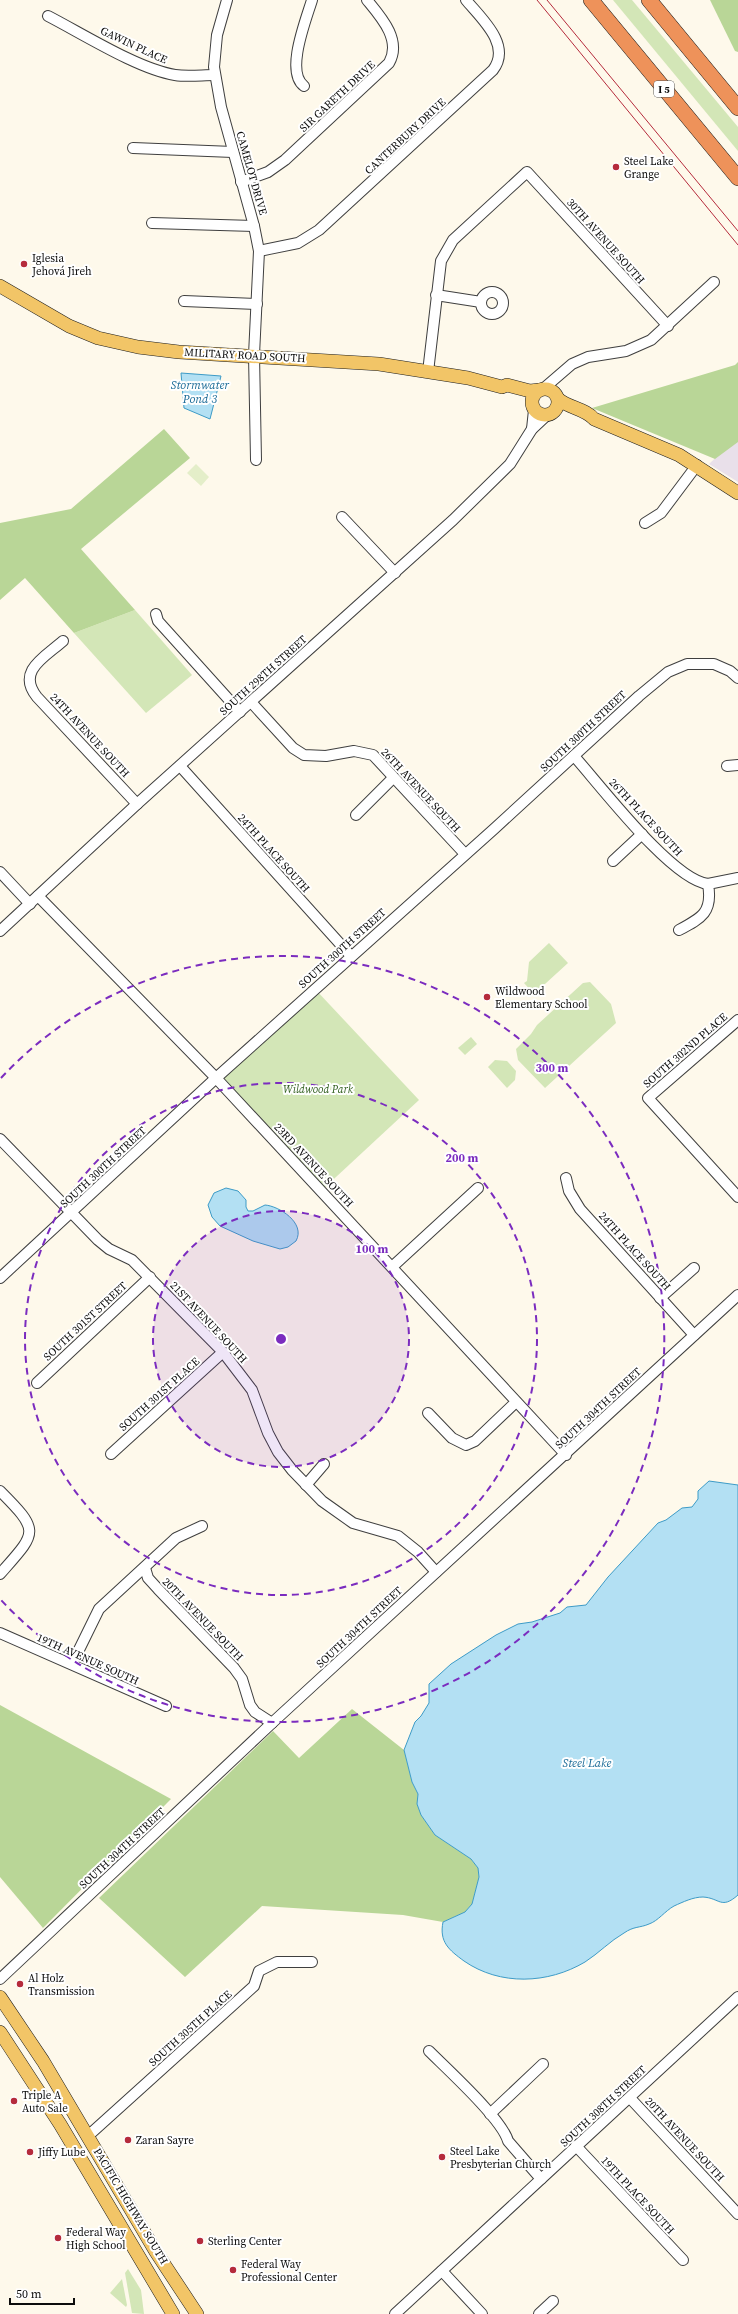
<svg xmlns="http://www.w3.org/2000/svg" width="738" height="2314" viewBox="0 0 738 2314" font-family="'Source Serif 4',serif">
<rect width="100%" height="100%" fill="#fef9eb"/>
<!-- industrial -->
<polygon fill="#e9e0ea" points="738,437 738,482 709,464"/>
<!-- green -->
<g fill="#d3e6b7">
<polygon points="613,0 632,0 738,127 738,151"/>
<polygon points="135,610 192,675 146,713 74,633"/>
<polygon points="549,943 568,963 534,994 524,983 527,981 529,962"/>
<polygon points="590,982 611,1004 616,1023 545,1088 518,1060 516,1049 531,1034 537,1025 583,983"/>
<polygon points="315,989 419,1100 322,1190 216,1078"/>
<polygon points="471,1037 477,1044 465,1055 458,1048"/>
<polygon points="495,1060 507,1061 516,1071 515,1080 507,1088 488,1067"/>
<polygon points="128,2269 141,2290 144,2314 132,2313 125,2273"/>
<polygon points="122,2279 127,2305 126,2307 110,2293"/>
</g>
<!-- forest -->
<g fill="#b9d697">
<polygon points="710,0 738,0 738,52 735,51"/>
<polygon points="738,362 738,442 715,459 592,408 735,365"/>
<polygon points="164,429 190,458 81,549 135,610 74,633 25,578 0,600 0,523 71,509"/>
<polygon points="0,1705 171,1799 43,1928 0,1877"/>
<polygon points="352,1709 404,1750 412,1782 418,1794 417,1804 421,1815 435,1835 471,1859 478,1868 479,1877 472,1904 465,1912 443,1922 403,1915 262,1906 185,1977 99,1898 273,1731 299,1758"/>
</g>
<!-- pitch -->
<polygon fill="#e4eec9" points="196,464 209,477 201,486 187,473"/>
<!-- water -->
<g fill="#b3e0f3" stroke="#3d9bc7">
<polygon points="181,373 221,376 210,419 184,408"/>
<path d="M226,1188L238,1191L246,1200V1207L248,1211H253L265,1205C279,1206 306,1223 296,1241L288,1247L280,1249L253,1241L220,1226L212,1217L208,1205L214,1193Z"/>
<path d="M709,1481L738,1485V1895C721,1910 720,1898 703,1897C693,1897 683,1902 674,1906C665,1911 658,1921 649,1924C640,1928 634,1926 624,1933C610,1941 599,1953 585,1962C548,1984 500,1986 464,1961C449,1950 439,1942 443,1922L465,1912L472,1904L479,1877L478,1868L471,1859L435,1835L421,1815L417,1804L418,1794L412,1782L404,1750L415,1722L421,1716L429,1703V1684L451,1664L496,1635L518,1624L532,1622L560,1613L567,1607L586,1605L608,1577L658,1523L666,1520L682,1508L692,1507L698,1499V1491Z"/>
</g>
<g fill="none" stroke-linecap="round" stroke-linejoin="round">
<defs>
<g id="minor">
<polyline points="227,0 217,35 214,67 221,107 254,226 259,251 254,355 256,460"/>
<path d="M48,16C83,34 138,69 175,75C188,77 202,75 215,75"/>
<path d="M304,86C285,72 306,20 312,0"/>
<polyline points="133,148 233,152"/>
<path d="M241,182L268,172L285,160L389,63C402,40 381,17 367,0"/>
<polyline points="152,223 254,226"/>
<path d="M259,251L298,243L319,230L493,70C512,45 481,18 466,0"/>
<circle cx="492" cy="303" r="11"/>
<polyline points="436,295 481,302"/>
<polyline points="184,301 257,304"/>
<polyline points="428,372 441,261 453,240 527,172 668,326"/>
<polyline points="543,389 572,364 588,357 626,351 651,340 714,282"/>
<polyline points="532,429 534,410"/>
<polyline points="342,517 395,573"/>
<polyline points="645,523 661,513 697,465"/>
<polyline points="156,614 158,621 240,712"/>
<path d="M63,641C45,657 16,671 37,697L137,804"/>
<polyline points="251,702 293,748 304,755 326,756 354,751 373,755 465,854"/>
<path d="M574,756C600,785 672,880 708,884"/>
<polyline points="180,766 351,956"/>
<polyline points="727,766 738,765"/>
<polyline points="356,815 393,778"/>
<polyline points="613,861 642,834"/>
<polyline points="0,872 30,904"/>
<polyline points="38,896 216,1078 566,1455"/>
<path d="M679,930C702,918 713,912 708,884L738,878"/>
<polyline points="0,931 137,804 453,520 510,464 532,429 547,415"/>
<polyline points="738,1020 648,1098 738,1197"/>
<polyline points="0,1139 98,1240 109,1249 132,1260 223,1352 252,1390 268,1433 278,1452 292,1470 322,1501 353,1523 398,1536 418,1552 436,1572"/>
<polyline points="566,1178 569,1191 580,1209 694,1335"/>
<polyline points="392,1267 478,1188"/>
<polyline points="0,1278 216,1078 494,829 639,696 668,672 687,664 714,664 730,671 738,678"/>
<polyline points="660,1298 694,1268"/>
<polyline points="37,1383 150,1277"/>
<polyline points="428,1413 452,1438 466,1445 475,1441 516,1402"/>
<polyline points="111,1454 223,1352"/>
<polyline points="306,1485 324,1464"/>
<path d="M0,1491C41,1532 37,1532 0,1574"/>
<polyline points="145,1568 148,1578 158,1589 234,1668 242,1679 250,1705 255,1712 272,1723"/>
<polyline points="0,1633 166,1706"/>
<polyline points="72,1664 99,1609 176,1538 202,1526"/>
<polyline points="0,1979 272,1723 738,1295"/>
<path d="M429,2051C447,2069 502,2119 508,2141L541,2179"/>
<polyline points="630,2098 738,2214"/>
<polyline points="490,2114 543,2064"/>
<polyline points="89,2135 254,1986 259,1971 277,1962 312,1962"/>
<polyline points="576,2146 683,2260"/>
<polyline points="442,2271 482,2314"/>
<polyline points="395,2314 738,1997"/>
<polyline points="539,2314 553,2301"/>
</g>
<g id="major">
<polyline points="0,286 69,326 98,338 138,347 179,352 379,364 468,378 502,387 507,385 530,391 539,390"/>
<circle cx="545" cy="402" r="13"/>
<path d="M558,399C569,408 586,409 594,419L679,455L738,493"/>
<polyline points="0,1997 43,2061 156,2252 197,2314"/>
<polyline points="0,2032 60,2124 173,2314"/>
</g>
<g id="highway">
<polyline points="591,0 738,178"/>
<polyline points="649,0 738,108"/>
</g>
</defs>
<!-- minor casing -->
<use href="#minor" stroke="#3f3f3f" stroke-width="12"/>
<!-- major casing -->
<use href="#major" stroke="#1d1d1d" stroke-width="14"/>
<!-- highway casing -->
<use href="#highway" stroke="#1d1d1d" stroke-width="16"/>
<!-- minor -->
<use href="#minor" stroke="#fff" stroke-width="10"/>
<!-- major -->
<use href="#major" stroke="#f2c567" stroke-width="13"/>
<!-- highway -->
<use href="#highway" stroke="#ee925a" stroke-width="15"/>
<!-- tram -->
<g stroke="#b52b3c" stroke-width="1">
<polyline points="537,0 738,245"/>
<polyline points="547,0 738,231"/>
</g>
</g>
<!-- distance rings -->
<circle cx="281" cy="1339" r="128" fill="#7b2cbf" fill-opacity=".12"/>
<g fill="none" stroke="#7b2cbf" stroke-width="2" stroke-dasharray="7 5">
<circle cx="281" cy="1339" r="128"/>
<circle cx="281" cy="1339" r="256"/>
<path d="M1 1078A383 383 0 1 1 1 1600"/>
</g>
<!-- markers -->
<g fill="#b52b3c" stroke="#fff" stroke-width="1.5">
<circle cx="616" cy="167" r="4"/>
<circle cx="24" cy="264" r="4"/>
<circle cx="487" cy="997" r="4"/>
<circle cx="20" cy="1984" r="4"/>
<circle cx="14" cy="2101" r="4"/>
<circle cx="128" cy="2140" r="4"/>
<circle cx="30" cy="2152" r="4"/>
<circle cx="442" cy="2157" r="4"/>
<circle cx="58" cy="2238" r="4"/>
<circle cx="200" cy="2241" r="4"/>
<circle cx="233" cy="2270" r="4"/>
</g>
<g text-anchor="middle" stroke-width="4" stroke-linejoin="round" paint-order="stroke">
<!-- shield labels -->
<rect fill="#fff" stroke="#555" stroke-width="1" x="654" y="81" width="20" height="16" rx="3"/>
<g font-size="10" font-weight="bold" fill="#0c0c0c">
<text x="664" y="93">I 5</text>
</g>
<!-- street labels -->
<g font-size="11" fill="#0c0c0c" stroke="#fff">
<text transform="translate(134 45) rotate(25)" y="4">GAWIN PLACE</text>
<text transform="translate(337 96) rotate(-43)" y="4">SIR GARETH DRIVE</text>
<text transform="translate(405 136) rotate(-43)" y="4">CANTERBURY DRIVE</text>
<text transform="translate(252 173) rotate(74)" y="4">CAMELOT DRIVE</text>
<text transform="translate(606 241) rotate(48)" y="4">30TH AVENUE SOUTH</text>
<text transform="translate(245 355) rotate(3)" y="4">MILITARY ROAD SOUTH</text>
<text transform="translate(263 675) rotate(-42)" y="4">SOUTH 298TH STREET</text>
<text transform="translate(583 731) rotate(-43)" y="4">SOUTH 300TH STREET</text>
<text transform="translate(90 735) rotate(47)" y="4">24TH AVENUE SOUTH</text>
<text transform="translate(421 790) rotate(47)" y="4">26TH AVENUE SOUTH</text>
<text transform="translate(646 817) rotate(47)" y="4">26TH PLACE SOUTH</text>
<text transform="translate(274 853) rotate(48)" y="4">24TH PLACE SOUTH</text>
<text transform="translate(342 948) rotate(-42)" y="4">SOUTH 300TH STREET</text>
<text transform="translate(685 1050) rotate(-41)" y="4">SOUTH 302ND PLACE</text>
<text transform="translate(314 1165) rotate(47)" y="4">23RD AVENUE SOUTH</text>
<text transform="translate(103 1167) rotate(-43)" y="4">SOUTH 300TH STREET</text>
<text transform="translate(635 1251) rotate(48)" y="4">24TH PLACE SOUTH</text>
<text transform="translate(85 1321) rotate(-43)" y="4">SOUTH 301ST STREET</text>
<text transform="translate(209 1322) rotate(47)" y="4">21ST AVENUE SOUTH</text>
<text transform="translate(159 1394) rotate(-42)" y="4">SOUTH 301ST PLACE</text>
<text transform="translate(598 1408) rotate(-43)" y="4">SOUTH 304TH STREET</text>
<text transform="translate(203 1619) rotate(46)" y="4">20TH AVENUE SOUTH</text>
<text transform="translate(359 1627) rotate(-43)" y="4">SOUTH 304TH STREET</text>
<text transform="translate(88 1659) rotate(24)" y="4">19TH AVENUE SOUTH</text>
<text transform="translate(122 1848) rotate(-43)" y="4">SOUTH 304TH STREET</text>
<text transform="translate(190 2028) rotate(-42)" y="4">SOUTH 305TH PLACE</text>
<text transform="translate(603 2106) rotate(-43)" y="4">SOUTH 308TH STREET</text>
<text transform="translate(685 2139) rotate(47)" y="4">20TH AVENUE SOUTH</text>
<text transform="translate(638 2195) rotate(47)" y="4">19TH PLACE SOUTH</text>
<text transform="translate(131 2206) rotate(59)" y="4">PACIFIC HIGHWAY SOUTH</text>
</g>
<!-- poi labels -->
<g font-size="11" fill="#0c0c0c" stroke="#fff" text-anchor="start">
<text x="624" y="165">Steel Lake<tspan x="624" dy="13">Grange</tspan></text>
<text x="32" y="262">Iglesia<tspan x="32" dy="13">Jehová Jireh</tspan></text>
<text x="495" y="995">Wildwood<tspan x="495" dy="13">Elementary School</tspan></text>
<text x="28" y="1982">Al Holz<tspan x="28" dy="13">Transmission</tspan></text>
<text x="22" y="2099">Triple A<tspan x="22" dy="13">Auto Sale</tspan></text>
<text x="136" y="2144">Zaran Sayre</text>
<text x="450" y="2155">Steel Lake<tspan x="450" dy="13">Presbyterian Church</tspan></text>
<text x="38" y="2156">Jiffy Lube</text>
<text x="66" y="2236">Federal Way<tspan x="66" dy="13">High School</tspan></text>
<text x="208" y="2245">Sterling Center</text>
<text x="241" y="2268">Federal Way<tspan x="241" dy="13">Professional Center</tspan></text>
</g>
<!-- park labels -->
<g font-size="11" font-style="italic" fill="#326020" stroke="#fff">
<text x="318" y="1093">Wildwood Park</text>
</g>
<!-- water labels -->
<g font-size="12" font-style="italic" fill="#1b6b97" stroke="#fff">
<text x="200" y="389">Stormwater<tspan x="200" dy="14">Pond 3</tspan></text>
<text x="587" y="1767">Steel Lake</text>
</g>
</g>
<circle cx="281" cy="1339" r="6" fill="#7b2cbf" stroke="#fff" stroke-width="2"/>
<g font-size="12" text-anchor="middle" font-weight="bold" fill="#7b2cbf" stroke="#fff" stroke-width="4" stroke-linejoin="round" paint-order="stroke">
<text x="552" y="1072">300 m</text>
<text x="462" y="1162">200 m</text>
<text x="372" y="1253">100 m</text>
</g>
<!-- scale -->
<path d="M10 2298v6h64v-6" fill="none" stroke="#0c0c0c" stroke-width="2"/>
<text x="16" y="2298" font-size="12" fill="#0c0c0c" stroke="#ffffff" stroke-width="3" paint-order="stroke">50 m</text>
</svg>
